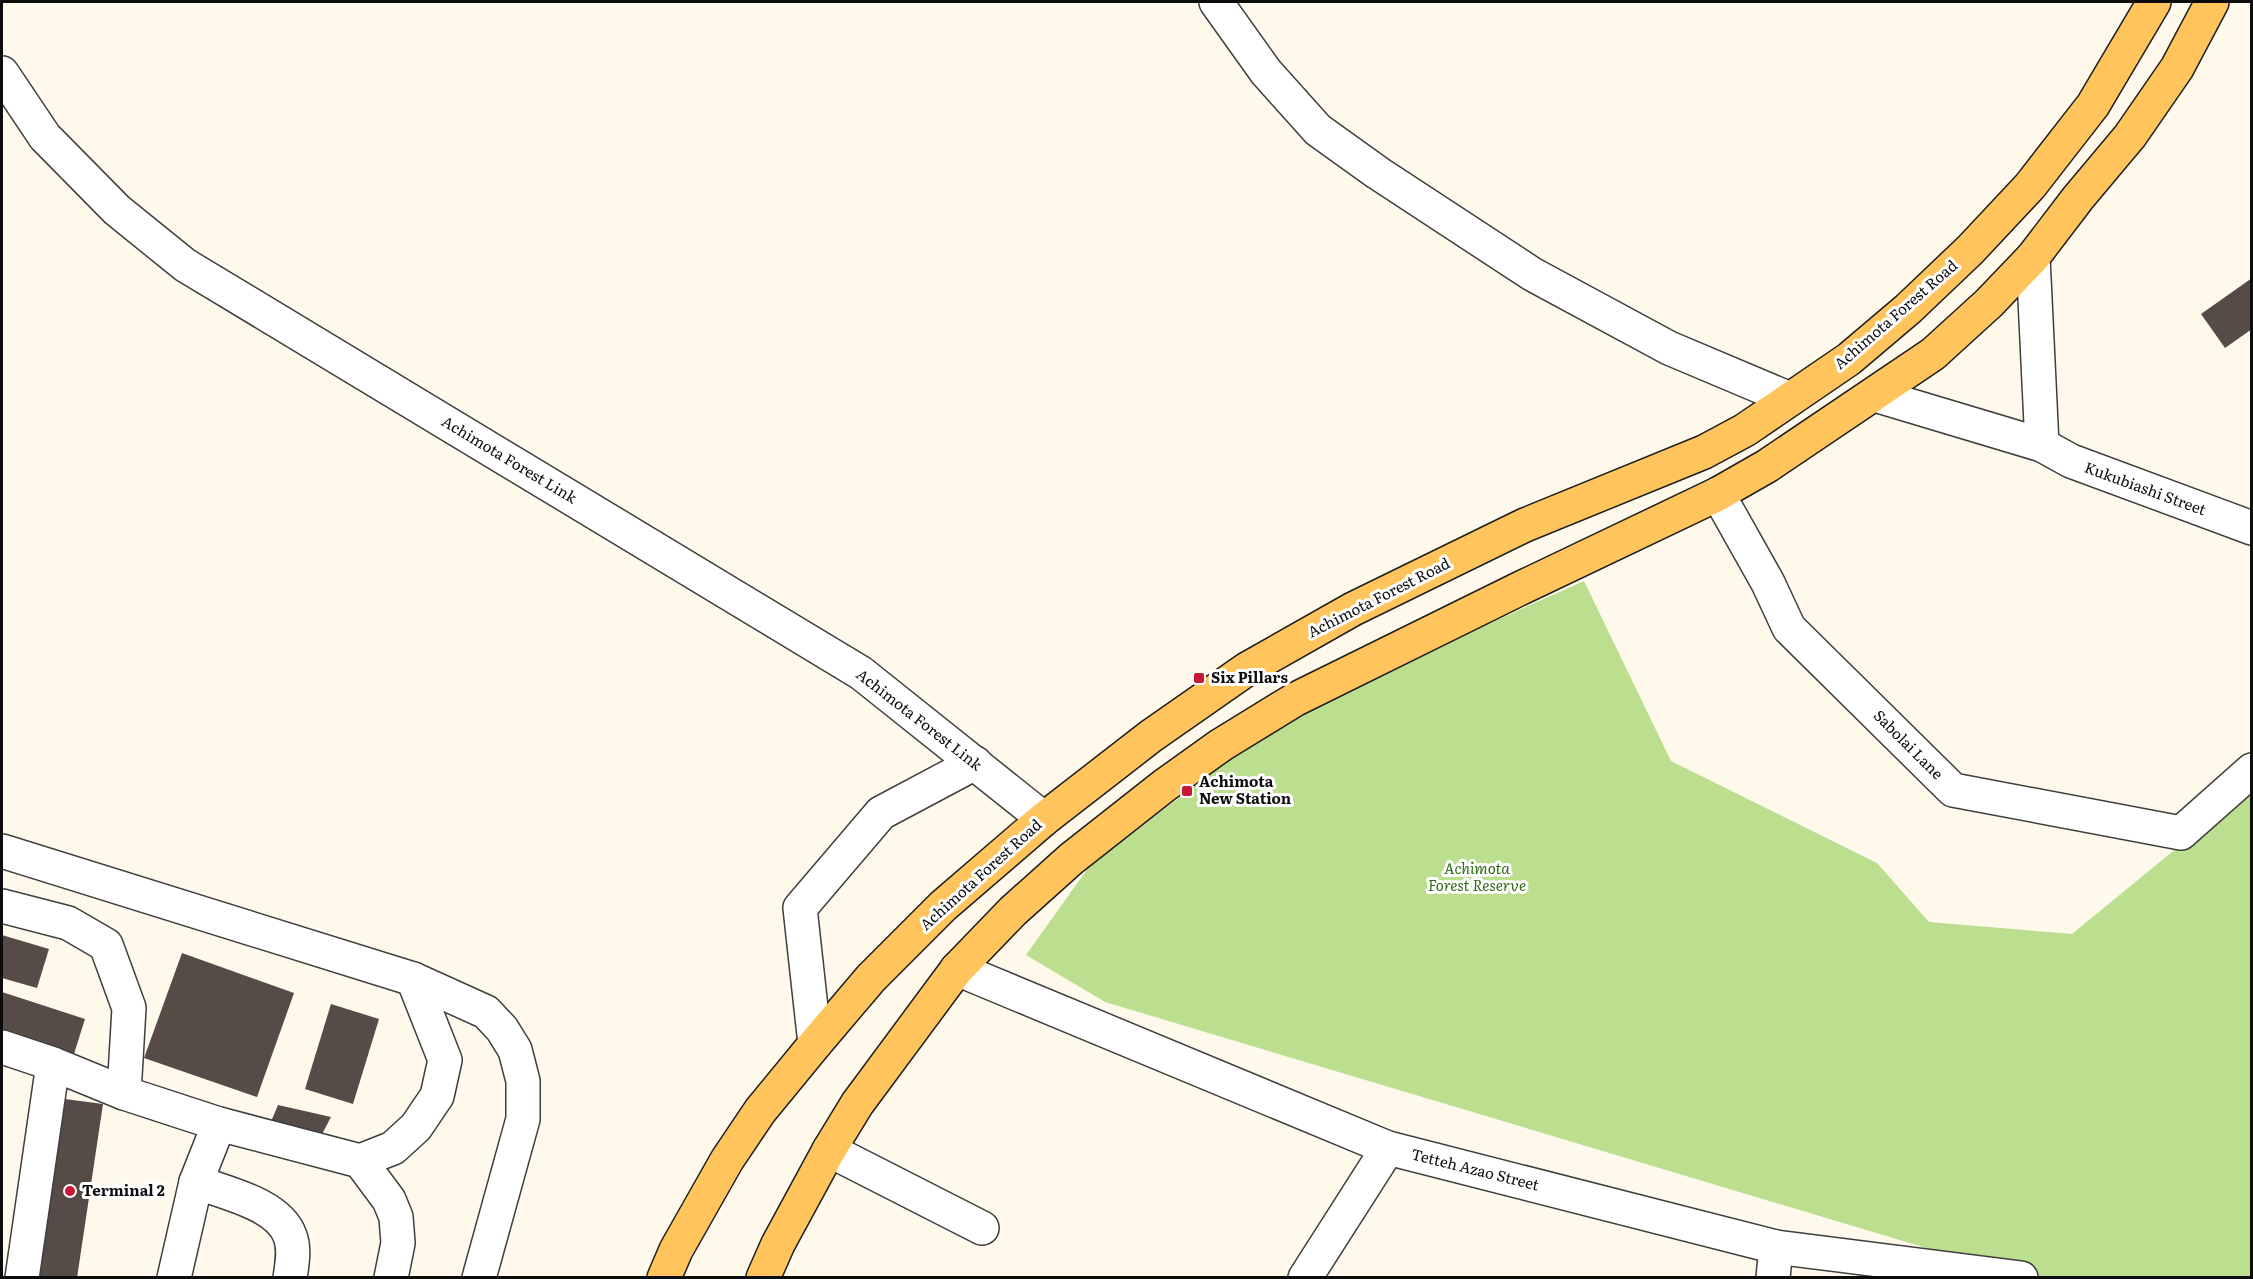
<svg xmlns="http://www.w3.org/2000/svg" width="2253" height="1279" viewBox="0 0 2253 1279" font-family="Literata,serif">
<rect width="100%" height="100%" fill="#fff9eb"/>
<!-- forest -->
<polygon fill="#bcdf8f" points="1584,581 1671,761 1877,863 1929,922 2072,934 2251,787 2251,1277 2023,1277 1105,1002 1026,955 1088,868 1228,760 1336,692"/>
<!-- building -->
<g fill="#564b47">
<polygon points="2252,278 2252,329 2225,348 2201,314"/>
<polygon points="2,935 49,949 37,988 2,978"/>
<polygon points="182,953 294,993 257,1097 144,1058"/>
<polygon points="2,992 85,1019 73,1057 2,1035"/>
<polygon points="331,1004 379,1019 353,1104 305,1089"/>
<polygon points="65,1099 103,1104 77,1278 38,1278"/>
<polygon points="278,1105 331,1117 310,1157 262,1143"/>
</g>
<g fill="none" stroke-linecap="round" stroke-linejoin="round">
<defs>
<g id="minor">
<polyline points="1216,2 1266,72 1318,130 1378,173 1532,274 1669,348 1790,399"/>
<polyline points="2,73 45,137 117,210 185,265 861,673 1044,819"/>
<polyline points="2033,257 2042,445"/>
<polyline points="1875,395 2042,445 2071,461 2252,528"/>
<polyline points="1718,494 1768,583 1789,628 1953,790 2181,833 2252,770"/>
<polyline points="2,851 413,979 486,1012 502,1029 515,1050 523,1081 523,1119 479,1278"/>
<polyline points="2,906 68,923 106,945 129,1008 124,1093"/>
<polyline points="957,969 1388,1148 1776,1247 2021,1278"/>
<polyline points="815,1044 800,908 881,813 975,763"/>
<polyline points="2,1047 53,1064 124,1093 219,1124 360,1161 389,1200 396,1217 398,1243 391,1278"/>
<polyline points="829,1150 982,1228"/>
<polyline points="360,1161 393,1148 416,1127 437,1096 445,1060 413,979"/>
<path d="M196,1182C225,1193 279,1204 290,1236C295,1249 292,1264 290,1278"/>
<polyline points="22,1278 53,1064"/>
<polyline points="174,1278 196,1182 219,1124"/>
<polyline points="1305,1278 1388,1148"/>
<polyline points="1773,1278 1776,1247"/>
</g>
<g id="major">
<polyline points="664,1278 676,1250 727,1160 760,1111 815,1044 871,978 943,906 1044,819 1151,736 1247,669 1353,609 1525,525 1704,452 1745,430 1849,359 1908,309 1970,250 2030,186 2093,105 2154,2"/>
<polyline points="763,1278 778,1244 829,1150 857,1104 957,969 1013,911 1071,859 1165,785 1221,745 1296,699 1521,588 1718,494 1767,466 1933,354 1989,303 2033,257 2078,198 2130,136 2177,68 2212,2"/>
</g>
</defs>
<!-- minor casing -->
<use href="#minor" stroke="#3f3f3f" stroke-width="36"/>
<!-- major casing -->
<use href="#major" stroke="#1d1d1d" stroke-width="36"/>
<!-- minor -->
<use href="#minor" stroke="#fff" stroke-width="33"/>
<!-- major -->
<use href="#major" stroke="#ffc45b" stroke-width="33"/>
</g>
<!-- markers -->
<g fill="#c91734" stroke="#fff" stroke-width="2">
<rect x="1193" y="672" width="12" height="12" rx="3"/>
<rect x="1181" y="785" width="12" height="12" rx="3"/>
<circle cx="70" cy="1191" r="6"/>
</g>
<g text-anchor="middle" stroke-width="6" stroke-linejoin="round" paint-order="stroke">
<!-- street labels -->
<g font-size="15" fill="#0c0c0c" stroke="#fff">
<text transform="translate(1896 315) rotate(-41)" y="5">Achimota Forest Road</text>
<text transform="translate(509 460) rotate(31)" y="5">Achimota Forest Link</text>
<text transform="translate(2145 489) rotate(20)" y="5">Kukubiashi Street</text>
<text transform="translate(1379 598) rotate(-27)" y="5">Achimota Forest Road</text>
<text transform="translate(919 720) rotate(38)" y="5">Achimota Forest Link</text>
<text transform="translate(1908 745) rotate(45)" y="5">Sabolai Lane</text>
<text transform="translate(981 875) rotate(-42)" y="5">Achimota Forest Road</text>
<text transform="translate(1475 1170) rotate(14)" y="5">Tetteh Azao Street</text>
</g>
<!-- poi labels -->
<g font-size="15" font-weight="bold" fill="#0c0c0c" stroke="#fff" text-anchor="start">
<text x="1211" y="683">Six Pillars</text>
<text x="1199" y="787">Achimota<tspan x="1199" dy="17">New Station</tspan></text>
<text x="82" y="1196">Terminal 2</text>
</g>
<!-- park labels -->
<g font-size="15" font-style="italic" fill="#316a17" stroke="#fff">
<text x="1477" y="874">Achimota<tspan x="1477" dy="17">Forest Reserve</tspan></text>
</g>
</g>
<!-- border -->
<rect width="2253" height="1279" fill="none" stroke="#0c0c0c" stroke-width="6"/>
</svg>
